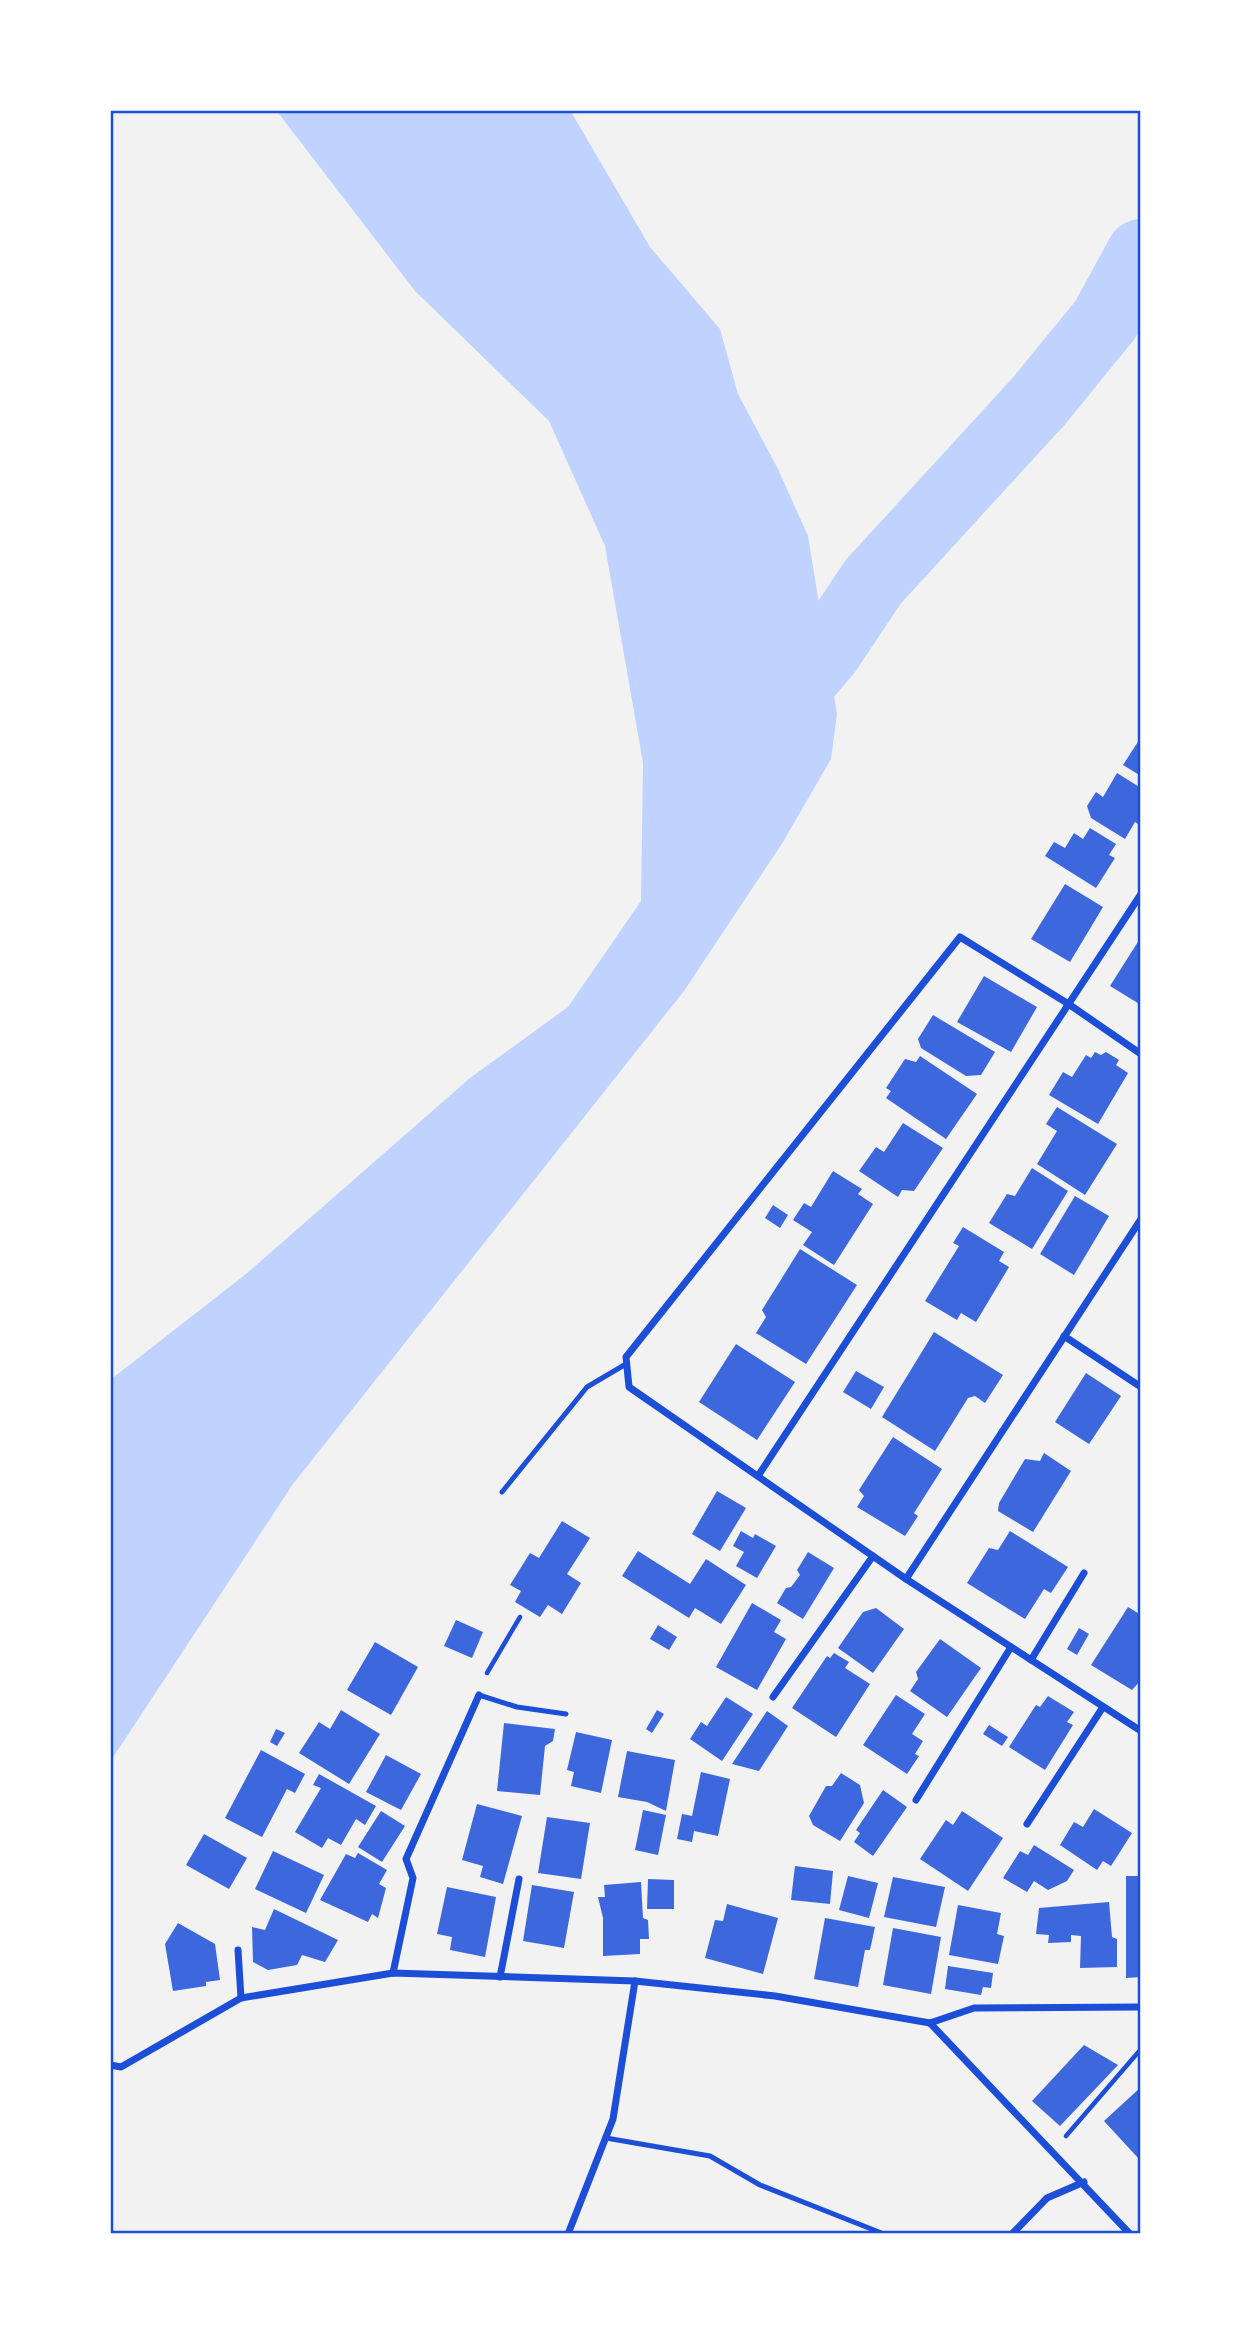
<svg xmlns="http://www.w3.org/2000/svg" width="1251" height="2344" viewBox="0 0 1251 2344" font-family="Arial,sans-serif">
<rect width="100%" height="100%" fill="#f2f2f2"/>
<!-- water -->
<polygon fill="#bfd3fe" points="276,110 570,110 650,247 720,329 738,394 778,469 808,536 837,714 831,759 783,842 684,991 293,1484 110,1762 110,1380 246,1274 470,1078 568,1007 641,901 643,763 605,546 549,421 415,291"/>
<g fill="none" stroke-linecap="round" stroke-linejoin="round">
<!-- river -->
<polyline stroke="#bfd3fe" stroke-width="70" points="755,714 788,697 827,651 873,582 1039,401 1105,320 1141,254"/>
</g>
<!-- building -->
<g fill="#3d67dc">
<polygon points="1141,737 1141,776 1123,765"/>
<polygon points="1117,773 1141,788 1141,826 1135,822 1125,839 1091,818 1087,806 1096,792 1103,797"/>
<polygon points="1090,828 1116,844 1109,855 1115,858 1096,888 1045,856 1054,842 1065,848 1074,833 1083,839"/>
<polygon points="1065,884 1103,907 1070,962 1031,939"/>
<polygon points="1141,937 1141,1005 1110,986"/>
<polygon points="984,976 1037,1007 1011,1052 957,1022"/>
<polygon points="933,1015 995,1052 981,1075 966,1076 921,1048 918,1039"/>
<polygon points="1095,1052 1101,1055 1106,1052 1119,1060 1116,1065 1128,1073 1098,1124 1049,1095 1063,1072 1072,1077 1086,1055 1091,1058"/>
<polygon points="920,1056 977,1094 946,1139 886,1098 891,1091 886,1088 905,1059 916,1062"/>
<polygon points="1057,1107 1117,1144 1085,1195 1037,1164 1057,1131 1046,1124"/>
<polygon points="903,1123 943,1148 914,1191 902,1190 898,1197 859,1171 876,1147 884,1152"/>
<polygon points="1032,1168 1068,1191 1032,1249 989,1223 1007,1194 1015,1196"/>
<polygon points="833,1171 862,1189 858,1194 873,1204 834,1265 803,1245 812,1232 793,1220 804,1203 811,1207"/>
<polygon points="1075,1196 1109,1216 1074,1275 1040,1254"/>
<polygon points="773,1205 788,1215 780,1228 765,1218"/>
<polygon points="963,1227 1004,1252 999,1261 1009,1267 976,1322 961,1313 957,1320 925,1301 959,1246 953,1243"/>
<polygon points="800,1249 857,1285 806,1364 756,1333 766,1317 762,1310"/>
<polygon points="934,1332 1003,1375 985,1403 975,1396 968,1398 935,1451 882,1417"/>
<polygon points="736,1344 795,1382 757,1440 699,1402"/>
<polygon points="856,1371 884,1387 871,1409 843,1392"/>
<polygon points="1086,1373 1121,1396 1089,1444 1055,1422"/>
<polygon points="893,1437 942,1469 914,1513 918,1516 905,1536 857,1507 864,1496 859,1490"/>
<polygon points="1044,1453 1071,1471 1033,1532 998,1511 999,1503 1025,1459 1040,1461"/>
<polygon points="717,1491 746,1508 720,1551 692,1534"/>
<polygon points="562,1521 590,1538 567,1574 581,1583 562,1614 548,1605 540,1617 515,1602 521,1591 510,1585 530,1553 539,1558"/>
<polygon points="741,1531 753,1538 755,1534 776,1546 757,1578 736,1566 744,1552 733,1546"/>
<polygon points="1010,1531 1068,1567 1051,1593 1044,1589 1025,1619 967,1583 989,1548 998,1550"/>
<polygon points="638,1551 690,1584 706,1559 746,1585 721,1624 695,1608 689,1618 622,1576"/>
<polygon points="808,1552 834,1568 803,1619 777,1603 786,1588 791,1587 800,1575 797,1570"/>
<polygon points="752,1603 781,1620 774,1632 786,1639 757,1690 716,1667"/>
<polygon points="1128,1607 1141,1615 1141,1680 1132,1690 1091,1665"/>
<polygon points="876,1608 904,1629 873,1673 838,1648 863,1612"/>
<polygon points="456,1620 483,1632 472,1658 444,1646"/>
<polygon points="658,1625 677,1637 669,1650 650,1639"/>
<polygon points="1079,1628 1089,1634 1077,1655 1067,1649"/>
<polygon points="940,1639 981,1668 947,1717 910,1691 918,1679 916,1672"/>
<polygon points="375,1642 418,1667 391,1715 347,1690"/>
<polygon points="834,1653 849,1662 845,1668 870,1684 836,1737 792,1708 827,1656 830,1658"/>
<polygon points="896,1695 925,1714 912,1734 923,1741 915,1754 919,1756 907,1774 863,1745"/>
<polygon points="1048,1696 1074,1712 1067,1722 1073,1725 1045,1770 1009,1747 1036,1705 1040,1707"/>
<polygon points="726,1697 753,1714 722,1761 690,1739 701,1722 707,1726"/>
<polygon points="341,1710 380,1734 349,1784 299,1753 319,1722 330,1729"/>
<polygon points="657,1710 664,1714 652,1733 646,1729"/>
<polygon points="767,1711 788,1726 759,1771 732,1764"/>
<polygon points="504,1723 555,1729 553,1741 545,1746 540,1795 497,1791"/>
<polygon points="989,1725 1008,1737 1002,1746 983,1734"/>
<polygon points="276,1729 285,1733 277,1746 270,1742"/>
<polygon points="576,1732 612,1740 601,1793 571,1786 574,1772 567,1770"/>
<polygon points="261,1750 305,1774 295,1793 287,1789 262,1837 225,1818"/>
<polygon points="627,1751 675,1760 666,1811 647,1802 618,1797"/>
<polygon points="386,1755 421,1774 401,1810 366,1792"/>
<polygon points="701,1772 730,1779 718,1836 694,1831 692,1842 677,1839 682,1814 692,1816"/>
<polygon points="841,1773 860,1785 864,1803 840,1841 813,1825 809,1816 826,1786 832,1786"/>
<polygon points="319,1774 376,1806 365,1825 356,1819 341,1845 328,1838 322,1848 295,1832 321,1788 313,1785"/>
<polygon points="883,1790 907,1807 873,1856 854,1842 860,1833 856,1830"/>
<polygon points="477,1804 522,1816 503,1884 480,1877 483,1866 462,1860"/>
<polygon points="1094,1809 1132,1833 1111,1866 1103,1861 1097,1870 1060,1845 1074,1822 1083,1827"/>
<polygon points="643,1810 666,1815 658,1855 635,1850"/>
<polygon points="381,1811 405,1826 382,1862 358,1847"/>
<polygon points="962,1811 1003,1838 968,1891 920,1859 946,1820 953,1825"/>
<polygon points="547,1817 590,1823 581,1879 538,1873"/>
<polygon points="204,1834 247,1858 229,1889 186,1865"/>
<polygon points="1034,1845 1074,1870 1067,1881 1048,1890 1034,1881 1027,1892 1003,1878 1020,1851 1028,1855"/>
<polygon points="273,1851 324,1875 306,1913 255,1889"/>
<polygon points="358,1853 387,1870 379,1884 386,1888 378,1918 372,1914 368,1922 320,1900 346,1854 355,1858"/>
<polygon points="795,1866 833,1871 830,1904 791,1900"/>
<polygon points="848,1876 878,1883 869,1918 839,1910"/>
<polygon points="1126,1876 1141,1876 1141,1977 1126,1978"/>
<polygon points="893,1877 945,1887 936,1927 884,1917"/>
<polygon points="648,1879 674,1880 674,1909 647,1909"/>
<polygon points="641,1882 643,1918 648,1920 649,1939 640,1939 640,1954 603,1956 603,1918 598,1897 605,1897 604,1885"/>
<polygon points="532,1885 574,1892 564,1948 523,1941"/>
<polygon points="447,1887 496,1897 485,1957 450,1950 452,1937 437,1934"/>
<polygon points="1109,1902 1112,1937 1117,1939 1117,1967 1080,1968 1081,1936 1071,1935 1071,1942 1048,1943 1049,1935 1036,1934 1039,1908"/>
<polygon points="727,1904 778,1918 763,1974 705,1958 715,1920 723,1921"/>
<polygon points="958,1905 1001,1913 997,1934 1004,1936 998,1964 949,1955"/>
<polygon points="274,1909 338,1940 325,1962 302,1955 297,1965 268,1970 253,1962 252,1927 265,1930"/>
<polygon points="825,1918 875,1927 870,1950 865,1950 858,1987 814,1979"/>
<polygon points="178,1923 215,1944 220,1980 206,1982 206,1986 173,1991 165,1944"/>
<polygon points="893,1928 941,1937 931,1994 883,1985"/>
<polygon points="948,1966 993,1973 991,1988 983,1987 981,1995 945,1989"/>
<polygon points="1084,2045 1118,2065 1060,2126 1032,2101"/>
<polygon points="1141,2087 1141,2158 1139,2159 1104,2121"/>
</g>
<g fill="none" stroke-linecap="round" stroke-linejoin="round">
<!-- path -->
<g stroke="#1d4ed8" stroke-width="4.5">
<polyline points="487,1673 520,1617"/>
<polyline points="1066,2136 1141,2049"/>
</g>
<!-- service -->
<g stroke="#1d4ed8" stroke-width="5">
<polyline points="502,1492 587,1387 626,1364"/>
<polyline points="479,1695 517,1707 566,1714"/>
<polyline points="606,2138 710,2156 760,2185 884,2234"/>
</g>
<!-- minor -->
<g stroke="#1d4ed8" stroke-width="7">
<polyline points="1141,1054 1067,1003 960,937 626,1357 629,1387 906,1579 1141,1731"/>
<polyline points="1064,1336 1141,1387"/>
<polyline points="758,1476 1141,894"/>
<polyline points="906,1579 1141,1219"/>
<polyline points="1031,1660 1084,1573"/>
<polyline points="773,1697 873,1556"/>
<polyline points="916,1800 1011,1647"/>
<polyline points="1027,1824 1103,1707"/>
<polyline points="238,1950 241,1998"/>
<polyline points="393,1973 413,1878 406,1859 479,1695"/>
<polyline points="500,1977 519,1879"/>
<polyline points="930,2023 1130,2234"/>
<polyline points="110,2065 121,2067 241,1998 393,1973 635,1981 775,1996 930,2023 974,2008 1141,2007"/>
<polyline points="568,2234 613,2119 635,1981"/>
<polyline points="1012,2234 1047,2198 1084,2182"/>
</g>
</g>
<!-- border -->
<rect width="1251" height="2344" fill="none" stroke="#ffffff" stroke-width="224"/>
<rect x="112" y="112" width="1027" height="2120" fill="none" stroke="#1d4ed8" stroke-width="2.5"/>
</svg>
